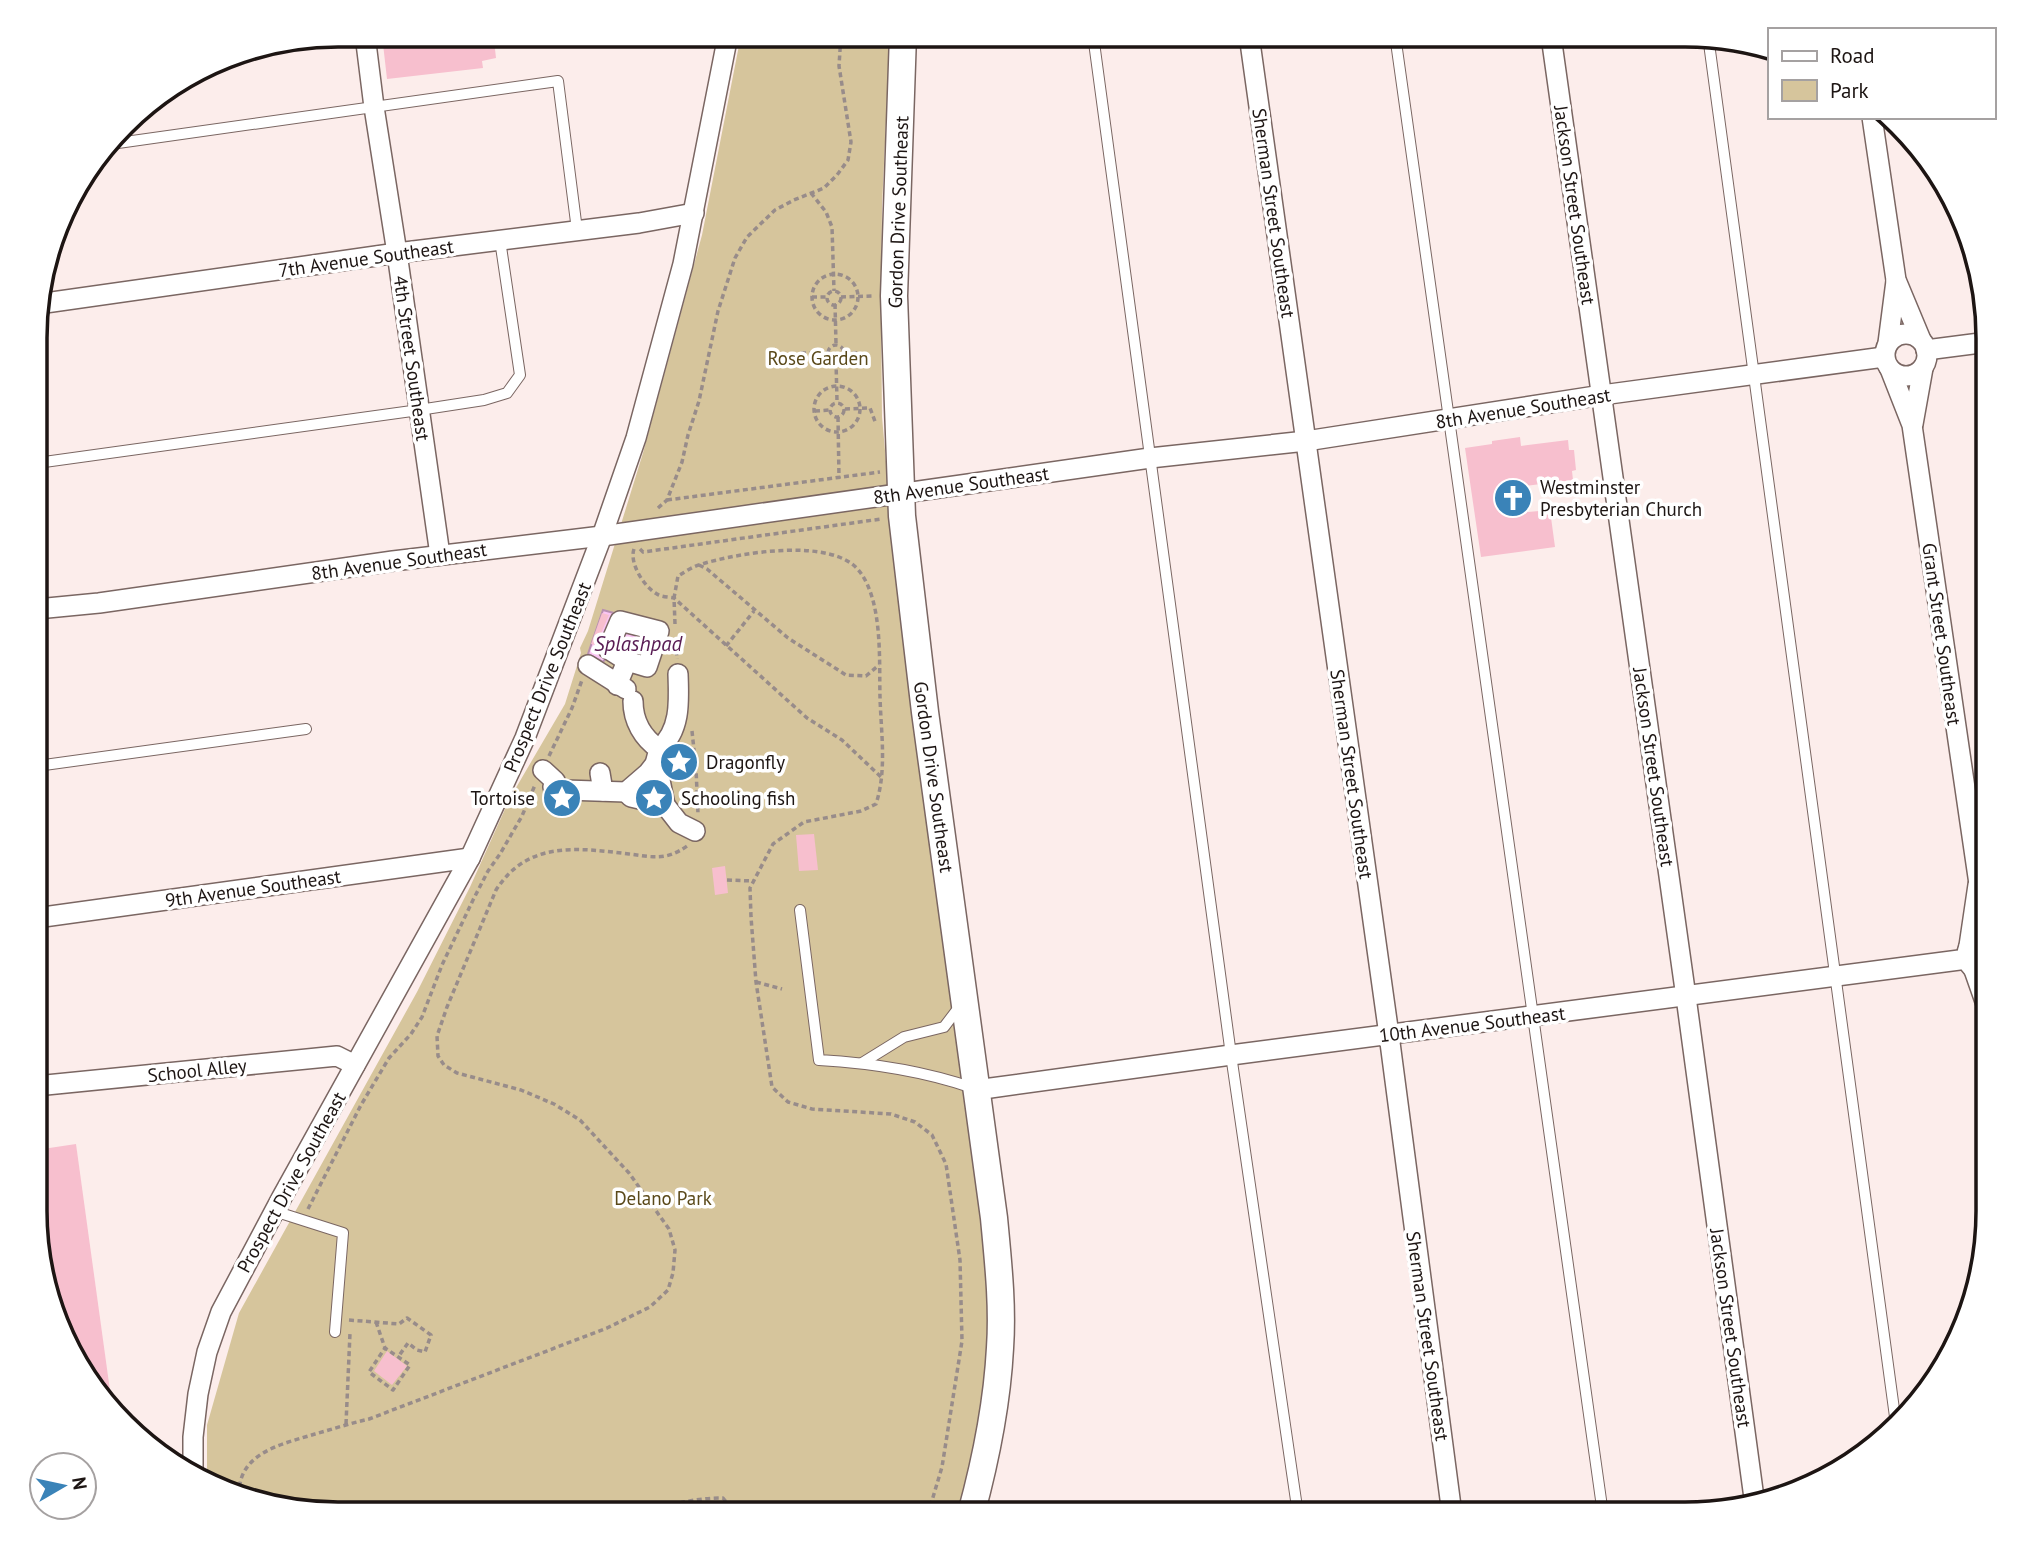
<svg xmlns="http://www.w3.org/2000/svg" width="2023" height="1549" viewBox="0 0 2023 1549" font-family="'PT Sans',sans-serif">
<rect width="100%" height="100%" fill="#fcedeb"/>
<!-- green -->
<polygon fill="#d6c59c" points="741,35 890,35 882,206 881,316 882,417 889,495 982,1200 992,1366 960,1514 319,1513 223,1491 207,1481 207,1425 239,1313 417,992 470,887 510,798 565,704 581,653 580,648 588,631 643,453 702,235"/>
<!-- water -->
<polygon fill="#fac5f3" stroke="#b890b0" stroke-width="2" points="603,610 668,628 652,669 608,655 603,662 588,654"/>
<!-- building -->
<g fill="#f7bfce">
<polygon points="382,35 452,35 452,37 479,35 480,43 494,40 496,58 482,61 483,68 387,79"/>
<polygon points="1520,437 1521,446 1568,440 1569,450 1574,450 1576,470 1572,471 1573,480 1525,486 1528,512 1550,510 1555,547 1481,557 1465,448 1492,444 1492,441"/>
<polygon points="602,613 609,615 596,645 591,644"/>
<polygon points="814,834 818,870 799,871 796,835"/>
<polygon points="725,866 728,893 715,895 712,868"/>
<polygon points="76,1144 112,1405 66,1345 36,1231 36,1150"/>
<polygon points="387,1351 407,1366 392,1385 374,1371"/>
</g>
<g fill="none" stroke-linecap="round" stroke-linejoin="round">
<defs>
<g id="lane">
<polyline points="1093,35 1231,1055 1298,1514"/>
<polyline points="1395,35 1603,1514"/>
<polyline points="1708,36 1896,1424"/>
<polyline points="111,144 558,81 577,230"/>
<polyline points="37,463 419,410 484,400 507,393 520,375 500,240"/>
<polyline points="37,766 306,729"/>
<path d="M800,910L819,1060C871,1063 924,1071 973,1088"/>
<polyline points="862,1063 904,1037 944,1027 960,1006"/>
<polyline points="274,1211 343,1233 335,1332"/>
</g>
<g id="street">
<polyline points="365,35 374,107 397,253 440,555"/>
<polyline points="1249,35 1389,1035 1452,1514"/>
<polyline points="1551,36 1686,997 1754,1498"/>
<polyline points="1872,117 1896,280 1921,340"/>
<polyline points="38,304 397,253 639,223 694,213"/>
<circle cx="1906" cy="355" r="21"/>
<polyline points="1888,343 1896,281"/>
<polyline points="1926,350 1988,342"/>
<polyline points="1890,369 1912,425 1979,884 1988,907"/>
<polyline points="1913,424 1923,368"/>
<polyline points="37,609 99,603 393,561 602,536 1150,458 1306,441 1602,395 1884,357"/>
<polyline points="588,665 626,689"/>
<polyline points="617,685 627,661 608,649 620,621 659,631 647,667 627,661"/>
<path d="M659,749C681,730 679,701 678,674"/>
<polyline points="655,764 659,775 665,805"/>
<path d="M543,770L555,781L553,787L565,790L626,792L648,773L655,764L659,749C643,738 633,721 633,701"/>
<polyline points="600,773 603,791"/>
<polyline points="626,792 631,797 665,805 679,823 695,831"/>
<polyline points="36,918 470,858"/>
<polyline points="1969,946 1978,885"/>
<polyline points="1974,970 1987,1007"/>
<path d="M1988,974C1960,972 1960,938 1988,935"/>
<polyline points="36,1086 337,1056 355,1065"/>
<polyline points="976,1090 1231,1055 1967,959"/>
<polyline points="193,1473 193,1437 198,1394 207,1352 221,1312 282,1197 470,858 525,738 602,536 636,438 683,264 728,35"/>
</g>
<path id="secondary" d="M903,35L894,296L902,516L925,712L994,1218C998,1261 1003,1305 1000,1348C997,1405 986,1459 971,1514"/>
</defs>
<!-- lane casing -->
<use href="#lane" stroke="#7a6662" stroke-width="12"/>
<!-- street casing -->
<use href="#street" stroke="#7a6662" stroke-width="22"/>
<!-- secondary casing -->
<use href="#secondary" stroke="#7a6662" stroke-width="29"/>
<!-- path -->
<g stroke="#988c8a" stroke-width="3.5" stroke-dasharray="5 3.5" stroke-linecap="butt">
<polyline points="811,193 826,212 832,227 834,291"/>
<circle cx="835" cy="297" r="23"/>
<circle cx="834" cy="298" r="7"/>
<polyline points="812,297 828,297"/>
<polyline points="841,297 874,296"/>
<polyline points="835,304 836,344"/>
<circle cx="836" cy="353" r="8"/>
<polyline points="801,353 828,353"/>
<polyline points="844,353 857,353"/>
<polyline points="836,361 837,401"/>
<circle cx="837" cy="409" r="23"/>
<circle cx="837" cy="410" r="7"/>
<polyline points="845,409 870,408 876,424"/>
<polyline points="815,411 830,410"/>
<polyline points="838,417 839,478"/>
<polyline points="667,500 880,472"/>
<polyline points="658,508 667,500 682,462 688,435 699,401 718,311 735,258 747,237 775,210 794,200 824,188 837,175 848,160 851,142 839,66 841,35"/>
<path d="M634,549C629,563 644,587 657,594C661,597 669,597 674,598L807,718L842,740L881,777"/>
<polyline points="640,549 643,552 881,519"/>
<polyline points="699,565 707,569 788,638 846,675 866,676 879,665"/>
<path d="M675,624L674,598L678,576C685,572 693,566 702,564C738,553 834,536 860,572C883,603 879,660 880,697C881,733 887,770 876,804L861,811L804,822L773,844L750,888L751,917L756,982L772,1087L788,1102L812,1109L891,1114L915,1122L932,1135L946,1164L960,1260L962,1341L942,1467L928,1514"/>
<polyline points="676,642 677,659"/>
<polyline points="726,646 754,611"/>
<polyline points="692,731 696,769 698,814"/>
<polyline points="549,756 572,708 582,680"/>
<polyline points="727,880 753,881"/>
<polyline points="756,982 782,989"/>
<polyline points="308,1209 361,1105 389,1058 411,1034 422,1017 442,965 473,900 488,871 500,854 522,816 535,785"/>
<polyline points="349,1320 399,1324 407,1318 431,1335 425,1352 417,1350 408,1343 398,1357"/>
<polyline points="376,1322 385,1348 410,1365 393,1390 369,1372 385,1348"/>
<polyline points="346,1424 350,1333"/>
<path d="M239,1495C238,1452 283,1444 315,1434C333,1429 351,1423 369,1419L607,1328L650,1307L668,1290L673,1273L675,1250L669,1229L629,1173L580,1120L554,1104L521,1090L457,1073L444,1065L438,1056L437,1036L447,1007L496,890C528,840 578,848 629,854C653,857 666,861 687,846"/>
<path d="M648,1514C672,1503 697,1498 723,1498L736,1514"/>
</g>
<!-- lane -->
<use href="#lane" stroke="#fff" stroke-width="10"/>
<!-- street -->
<use href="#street" stroke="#fff" stroke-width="19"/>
<!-- secondary -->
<use href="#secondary" stroke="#fff" stroke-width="26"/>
</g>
<!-- icons -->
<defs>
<symbol id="church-disc" viewBox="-11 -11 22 22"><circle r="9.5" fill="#3a83b8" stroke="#fff"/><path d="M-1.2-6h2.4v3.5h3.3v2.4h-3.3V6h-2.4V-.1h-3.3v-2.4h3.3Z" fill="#fff"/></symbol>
<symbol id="sight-disc" viewBox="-11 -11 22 22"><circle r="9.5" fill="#3a83b8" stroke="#fff"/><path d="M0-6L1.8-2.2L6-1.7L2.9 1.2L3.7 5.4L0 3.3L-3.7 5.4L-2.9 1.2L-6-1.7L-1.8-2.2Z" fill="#fff"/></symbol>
</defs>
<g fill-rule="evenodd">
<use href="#church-disc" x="1491" y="476" width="44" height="44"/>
<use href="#sight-disc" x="657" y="740" width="44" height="44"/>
<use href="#sight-disc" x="540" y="776" width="44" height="44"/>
<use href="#sight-disc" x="632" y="776" width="44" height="44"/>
</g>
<g text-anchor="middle" stroke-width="7" stroke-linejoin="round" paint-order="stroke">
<!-- street labels -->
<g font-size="19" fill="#1d1513" stroke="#fff">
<text transform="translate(1575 205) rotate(82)" y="7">Jackson Street Southeast</text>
<text transform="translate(898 212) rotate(-88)" y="7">Gordon Drive Southeast</text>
<text transform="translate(1274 213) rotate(82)" y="7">Sherman Street Southeast</text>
<text transform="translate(366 258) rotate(-8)" y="7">7th Avenue Southeast</text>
<text transform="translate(412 358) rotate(82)" y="7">4th Street Southeast</text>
<text transform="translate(1523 408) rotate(-9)" y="7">8th Avenue Southeast</text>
<text transform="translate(961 485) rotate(-8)" y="7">8th Avenue Southeast</text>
<text transform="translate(399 561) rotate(-8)" y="7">8th Avenue Southeast</text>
<text transform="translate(1942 634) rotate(82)" y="7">Grant Street Southeast</text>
<text transform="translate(547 677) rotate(-68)" y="7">Prospect Drive Southeast</text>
<text transform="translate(1654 767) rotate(82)" y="7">Jackson Street Southeast</text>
<text transform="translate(1352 774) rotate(82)" y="7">Sherman Street Southeast</text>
<text transform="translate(934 777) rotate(82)" y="7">Gordon Drive Southeast</text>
<text transform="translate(253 888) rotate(-8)" y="7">9th Avenue Southeast</text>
<text transform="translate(1472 1024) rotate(-7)" y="7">10th Avenue Southeast</text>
<text transform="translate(197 1070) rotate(-6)" y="7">School Alley</text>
<text transform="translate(291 1182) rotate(-61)" y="7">Prospect Drive Southeast</text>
<text transform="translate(1731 1328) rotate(82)" y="7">Jackson Street Southeast</text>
<text transform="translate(1428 1336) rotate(82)" y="7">Sherman Street Southeast</text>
</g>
<!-- park labels -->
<g font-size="19" fill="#5a491a" stroke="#fff">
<text x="818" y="365">Rose Garden</text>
<text x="663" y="1205">Delano Park</text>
</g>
<!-- poi labels -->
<g font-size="19" fill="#1d1513" stroke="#fff" text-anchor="start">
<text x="1540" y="494">Westminster<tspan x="1540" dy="22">Presbyterian Church</tspan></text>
<text x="706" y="769">Dragonfly</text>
<text x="535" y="805" text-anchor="end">Tortoise</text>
<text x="681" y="805">Schooling fish</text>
</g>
<!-- water labels -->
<g font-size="21" font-style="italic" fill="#581c53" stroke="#fff">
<text x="638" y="651">Splashpad</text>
</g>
</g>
<!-- crop -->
<path d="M0 0H2023V1549H0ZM338 47H1685A291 291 0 0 1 1976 338V1211A291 291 0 0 1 1685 1502H338A291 291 0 0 1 47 1211V338A291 291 0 0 1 338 47Z" fill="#fff" fill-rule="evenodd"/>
<path fill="none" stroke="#1d1513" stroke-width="3.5" d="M338 47H1685A291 291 0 0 1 1976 338V1211A291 291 0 0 1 1685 1502H338A291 291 0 0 1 47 1211V338A291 291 0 0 1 338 47Z"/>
<!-- legend -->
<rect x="1768" y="28" width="228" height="91" fill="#ffffff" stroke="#a5a1a1" stroke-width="2"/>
<rect x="1782" y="51" width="35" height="10" fill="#ffffff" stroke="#a5a1a1" stroke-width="2"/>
<text x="1830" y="63" font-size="21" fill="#1d1513">Road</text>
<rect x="1782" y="80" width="35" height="21" fill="#d6c59c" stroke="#a5a1a1" stroke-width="2"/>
<text x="1830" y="98" font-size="21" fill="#1d1513">Park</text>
<!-- north arrow -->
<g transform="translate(63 1486) rotate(81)"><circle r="33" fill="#ffffff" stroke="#a5a1a1" stroke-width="2"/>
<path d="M0-5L12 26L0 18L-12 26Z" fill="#3a83b8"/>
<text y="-10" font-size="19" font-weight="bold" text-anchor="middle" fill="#1d1513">N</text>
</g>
</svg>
